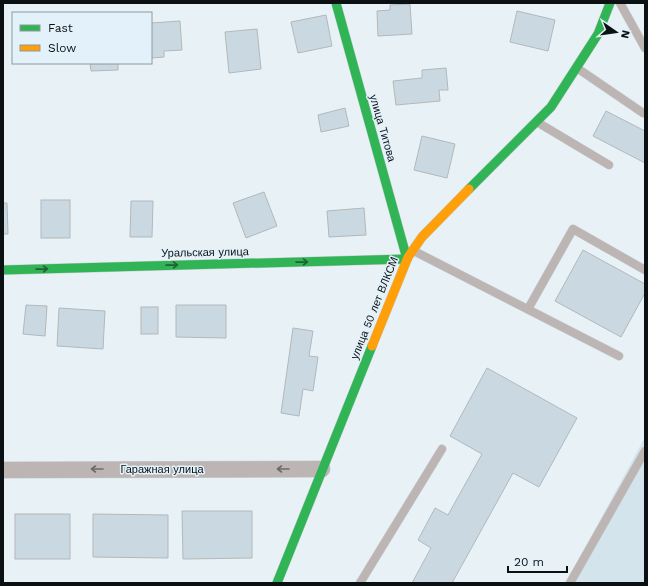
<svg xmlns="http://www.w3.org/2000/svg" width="648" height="586" viewBox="0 0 648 586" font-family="'Work Sans',sans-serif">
<rect width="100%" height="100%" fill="#e8f1f5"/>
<!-- built -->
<polygon fill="#d4e4ec" points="645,437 645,583 566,583"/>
<!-- building -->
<g fill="#cad9e1" stroke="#b2b8bb">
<polygon points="410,4 412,34 378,36 377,11 390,10 390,5"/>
<polygon points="517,11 555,20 548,51 510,42"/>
<polygon points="326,15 332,46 298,53 291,22"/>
<polygon points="180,21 182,50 164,51 164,57 151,58 151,23"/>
<polygon points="257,29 261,69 229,73 225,32"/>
<polygon points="90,63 118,63 118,70 91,71"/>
<polygon points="446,68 448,90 439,90 440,101 396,105 393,81 422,78 422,70"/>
<polygon points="345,108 349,126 321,132 318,115"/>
<polygon points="606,111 645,131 645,163 593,136"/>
<polygon points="422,136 455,144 447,178 414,170"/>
<polygon points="264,192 277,226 246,238 233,203"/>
<rect x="41" y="200" width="29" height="38"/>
<polygon points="131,201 153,201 152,237 130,237"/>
<polygon points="3,203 7,203 8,234 3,234"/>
<polygon points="364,208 366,235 329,237 327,211"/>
<polygon points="583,250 645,284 645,293 621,337 555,301"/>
<polygon points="26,305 47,306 45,336 23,334"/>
<polygon points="176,305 226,305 226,338 176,337"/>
<rect x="141" y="307" width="17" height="27"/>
<polygon points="59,308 105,311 103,349 57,346"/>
<polygon points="293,328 313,331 309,356 318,357 313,391 303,389 299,416 281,413"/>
<polygon points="487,368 577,418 539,487 513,473 452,583 412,583 431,548 418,540 435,508 448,515 482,454 450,436"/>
<polygon points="182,511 252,511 252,558 183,559"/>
<rect x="15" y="514" width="55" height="45"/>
<polygon points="93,514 168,515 168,558 93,557"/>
</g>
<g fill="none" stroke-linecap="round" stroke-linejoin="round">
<defs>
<g id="lane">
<polyline points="620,3 645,48"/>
<polyline points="577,68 643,113"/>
<polyline points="537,122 609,165"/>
<polyline points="414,251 619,356"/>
<polyline points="528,309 573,229 645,270"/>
<polyline points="360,583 442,449"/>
<polyline points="570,583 645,451"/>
</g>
<polyline id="street" points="3,470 322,469"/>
<g id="fast">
<polyline points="336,3 407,259"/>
<polyline points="469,189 551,107 598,34 610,3"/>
<polyline points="3,270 407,259"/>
<polyline points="277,583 372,346"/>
</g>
<polyline id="slow" points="372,346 408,257 422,237 469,189"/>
</defs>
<!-- lane casing -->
<use href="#lane" stroke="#c5ccd0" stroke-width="9"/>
<!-- street casing -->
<use href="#street" stroke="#c5ccd0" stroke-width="17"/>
<!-- fast casing -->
<use href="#fast" stroke="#c5ccd0" stroke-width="10"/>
<!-- slow casing -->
<use href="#slow" stroke="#c5ccd0" stroke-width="10"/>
<!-- lane -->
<use href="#lane" stroke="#bcb5b3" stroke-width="8"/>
<!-- street -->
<use href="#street" stroke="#bcb5b3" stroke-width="16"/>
<!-- fast -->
<use href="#fast" stroke="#30b455" stroke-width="9"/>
<!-- slow -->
<use href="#slow" stroke="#ff9f0a" stroke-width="9"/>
</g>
<!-- one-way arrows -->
<defs><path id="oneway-shaft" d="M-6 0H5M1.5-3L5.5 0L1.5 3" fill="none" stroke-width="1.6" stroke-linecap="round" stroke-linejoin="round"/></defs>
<g stroke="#1e6234">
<use href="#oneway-shaft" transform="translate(302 262) rotate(-1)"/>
<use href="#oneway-shaft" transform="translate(172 265) rotate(-1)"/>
<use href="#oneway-shaft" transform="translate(42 269) rotate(-1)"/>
</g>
<g stroke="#6c6b6b">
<use href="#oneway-shaft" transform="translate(97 469) rotate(180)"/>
<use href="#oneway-shaft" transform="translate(283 469) rotate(180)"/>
</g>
<g text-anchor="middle" stroke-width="3" stroke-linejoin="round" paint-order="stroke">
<!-- street labels -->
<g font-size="11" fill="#0b1013" stroke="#e3f2fa">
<text transform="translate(383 128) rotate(74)" y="4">улица Титова</text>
<text transform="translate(205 252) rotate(-1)" y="4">Уральская улица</text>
<text transform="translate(374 308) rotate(-68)" y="4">улица 50 лет ВЛКСМ</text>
<text x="162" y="473">Гаражная улица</text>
</g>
</g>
<!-- border -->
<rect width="648" height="586" fill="none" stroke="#0b1013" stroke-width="8"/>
<!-- legend -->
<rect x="12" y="12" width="140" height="52" fill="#e3f2fa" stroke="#8d989e"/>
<rect x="20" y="25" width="20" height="6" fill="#30b455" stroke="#8d989e"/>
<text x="48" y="32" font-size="12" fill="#0b1013">Fast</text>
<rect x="20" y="45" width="20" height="6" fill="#ff9f0a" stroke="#8d989e"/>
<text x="48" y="52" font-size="12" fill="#0b1013">Slow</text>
<!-- north arrow -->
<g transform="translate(616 32) rotate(103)" stroke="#e3f2fa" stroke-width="3" paint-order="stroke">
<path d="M0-3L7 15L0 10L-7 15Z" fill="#0b1013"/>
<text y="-6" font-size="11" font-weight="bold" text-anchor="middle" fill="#0b1013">N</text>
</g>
<!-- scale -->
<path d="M508 566v6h59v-6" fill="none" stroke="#0b1013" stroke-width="2"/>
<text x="514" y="566" font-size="12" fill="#0b1013" stroke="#e3f2fa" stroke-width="3" paint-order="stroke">20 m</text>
</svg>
